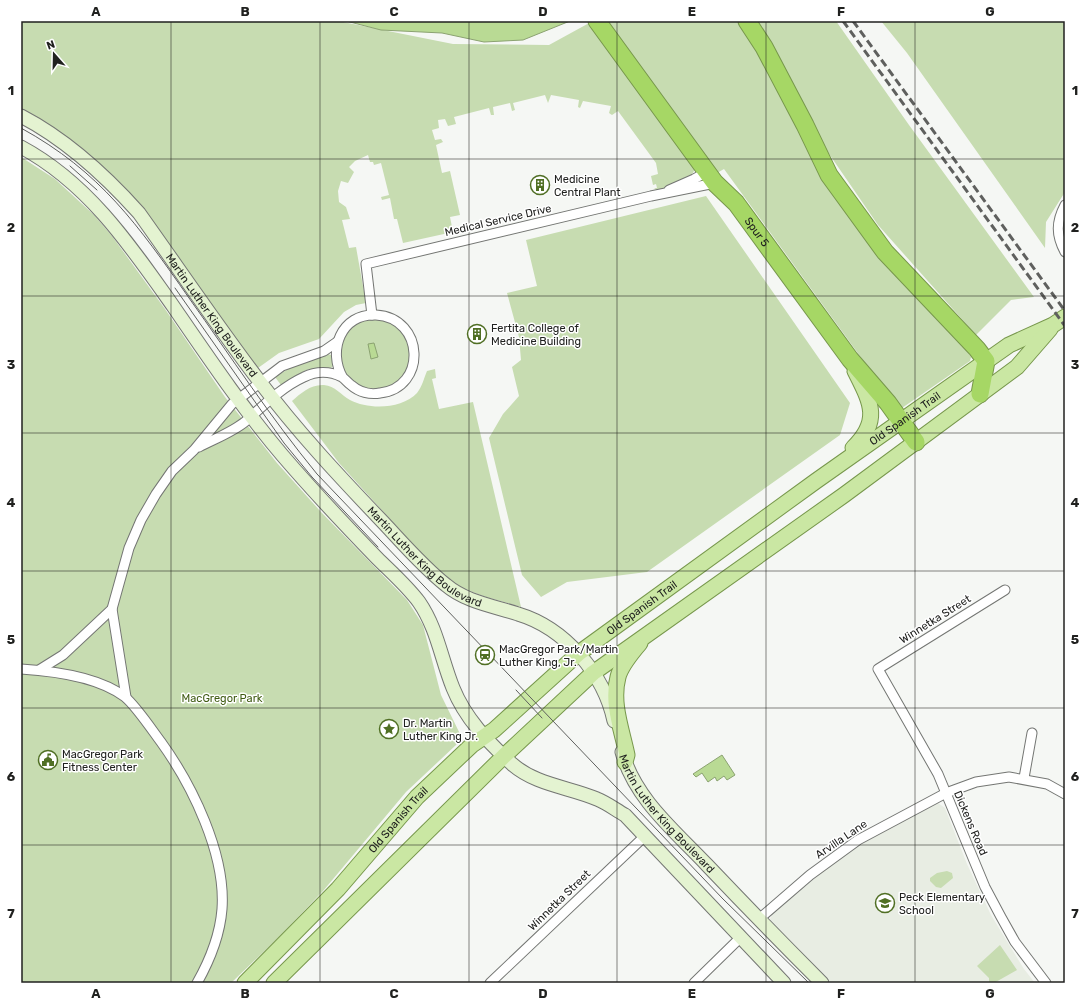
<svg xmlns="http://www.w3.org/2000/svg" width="1086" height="1004" viewBox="0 0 1086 1004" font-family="Rubik,sans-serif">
<rect width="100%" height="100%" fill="#f5f7f4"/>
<!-- built -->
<polygon fill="#e8ede3" points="938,803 945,808 967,864 991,915 1024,969 1035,983 830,983 773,924 770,919 773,913 826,869 870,838"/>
<!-- green -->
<g fill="#c7dcb1">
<path d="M21,21H338L453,44L549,45L591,22L695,167C693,182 671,186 659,191L654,188H657L656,184L653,185L651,176L658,174L656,163L618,111L612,115L609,113L611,106L583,101L580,108L578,107L579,100L551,95L548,103L545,95L513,103L515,110L512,111L510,103L493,107L494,115H491L489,108L454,117L456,124L448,126L445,119L438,120L439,128L432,130L435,140L441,139L443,142L436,145L442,173L450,171L460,215L450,217L453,232L403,243L397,219H394L390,198L382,200L381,197L389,195L381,163L374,165L373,162H370L368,155L355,161L349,167L354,172L348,183L341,181L338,191L339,202L346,207L350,219L342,220L349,248L356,247L366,303L356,305L344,312L319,339L279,353L258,368L233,336L137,203L21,111Z"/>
<polygon points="606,21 739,21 926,307 967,351 971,357 970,361 902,408 897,407 724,169 717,173"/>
<polygon points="756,21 836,21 909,125 1034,297 1011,300 976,335 878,225 814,132"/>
<polygon points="881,21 1065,21 1065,192 1046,222 1045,248 907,53"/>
<polygon points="21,157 55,179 94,215 112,236 165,309 225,397 277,463 321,512 407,600 423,625 441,695 461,736 456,745 406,792 323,891 279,937 231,983 21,983"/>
<polygon points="706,196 850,403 840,435 647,572 567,582 541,597 522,575 489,438 503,414 519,396 512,367 521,360 519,337 507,293 537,286 526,240"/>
<circle cx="375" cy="354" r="35"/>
<polygon points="328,354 331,355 333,366 331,368 318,368 306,370 281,385 275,377 290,368"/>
<path d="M435,369L436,378L432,379L439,409L473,402L521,607L486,597L459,587L436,570L339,463L292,401C301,393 311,384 324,385C335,386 341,395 350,400C369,410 402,409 417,393C422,387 424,378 427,371Z"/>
<polygon points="947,871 952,873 953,878 941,888 936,887 930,881 930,878 937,873"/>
<polygon points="1000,945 1017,970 994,983 989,983 989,978 977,966"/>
</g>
<!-- water -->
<g fill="#b9da94" stroke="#8ba271">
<polygon points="346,21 570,21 523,40 484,42 442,33 381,30"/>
<polygon points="374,343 378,357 371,359 368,344"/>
<polygon points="722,755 735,775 727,780 724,776 717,781 715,777 708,782 702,773 696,777 693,774"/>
</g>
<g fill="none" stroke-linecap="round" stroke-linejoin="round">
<defs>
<g id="street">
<polyline points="669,190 694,179 707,172"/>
<path d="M1065,205C1056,222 1056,235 1065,252"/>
<polyline points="372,315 366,264 651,196 715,183"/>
<path d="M199,447C214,439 233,432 246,421C264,405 282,387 304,377C316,371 330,371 342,377C345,379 348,383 351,385C359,392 370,395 380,393C427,388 425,318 376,315C341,313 327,351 343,378"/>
<polyline points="1005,590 878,669 938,774 985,887 1001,917 1015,942 1046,983"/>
<polyline points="112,609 126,697"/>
<path d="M21,669C53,671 99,677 125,697C136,706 152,730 161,742C192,785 226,854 222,909C220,935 210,960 197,983"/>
<polyline points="39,670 63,655 112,609 129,548 141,520 156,494 172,471 194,450 232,404 282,366 324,351 337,342"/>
<polyline points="1024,778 1032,733"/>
<polyline points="759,919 810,875 858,840 946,793 976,782 1009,777 1047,784 1065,794"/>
<polyline points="490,983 646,835"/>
<polyline points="694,983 740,938"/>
</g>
<g id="secondary">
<path id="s1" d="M21,116C67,140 105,175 139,213C179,269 218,327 260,382C297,431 338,475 380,519C401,541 422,566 446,585C466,602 494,606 518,614C565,628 604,674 614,721"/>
<path d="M21,147C88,183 130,245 173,306C208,357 243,409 283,456C313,491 345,525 377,558C391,572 407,586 419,602C437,628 441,658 453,688C465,718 488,742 512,764C536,785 569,787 597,799C607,803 616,810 625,815L784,983"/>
<path id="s2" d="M622,752C635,799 675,831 707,865C745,905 783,944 822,983"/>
</g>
<g id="primary">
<path d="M853,448C882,420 870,401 855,371"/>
<path d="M625,762L627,755C622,730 611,703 618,677C621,665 632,653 640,643"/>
<path id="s3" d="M245,983L338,889L417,797L472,745L494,730L579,653L816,481L1009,345L1053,325L1065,317"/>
<polyline points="274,983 504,756 593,673 844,495 1017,367 1050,329"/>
</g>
<g id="highway">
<path id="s4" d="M597,21L715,183L736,203L850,359L888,403L916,442"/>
<polyline points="747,21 764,47 805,125 829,175 885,252 977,349 986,361 980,394"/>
</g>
</defs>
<!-- street casing -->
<use href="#street" stroke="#747673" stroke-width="11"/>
<!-- secondary casing -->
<use href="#secondary" stroke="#747673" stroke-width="15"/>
<!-- primary casing -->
<use href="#primary" stroke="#77974c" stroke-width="17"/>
<!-- highway casing -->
<use href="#highway" stroke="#77974c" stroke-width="19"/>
<!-- street -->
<use href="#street" stroke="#fff" stroke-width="9"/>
<!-- secondary -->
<use href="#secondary" stroke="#e4f3d1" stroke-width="13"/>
<!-- primary -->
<use href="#primary" stroke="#cae7a3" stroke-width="15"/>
<!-- highway -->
<use href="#highway" stroke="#a6d765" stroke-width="17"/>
<!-- tram -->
<g stroke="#5f605e" stroke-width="1">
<path d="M21,128C101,172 138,225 189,298C231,357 271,418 317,474L723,899L809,983"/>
<polyline points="70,166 97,190"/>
<polyline points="175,288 284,443 312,477 378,547"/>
<polyline points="516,690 542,718"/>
</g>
<!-- rail -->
<g stroke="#5f605e" stroke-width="3" stroke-dasharray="8 4" stroke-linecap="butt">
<polyline points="843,21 1065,326"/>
<polyline points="853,21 1065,311"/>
</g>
</g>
<!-- grid -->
<path fill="none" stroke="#20211f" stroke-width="1" stroke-opacity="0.55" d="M171,21V983M320,21V983M469,21V983M617,21V983M766,21V983M915,21V983M21,159H1065M21,296H1065M21,433H1065M21,571H1065M21,708H1065M21,845H1065"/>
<!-- icons -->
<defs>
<symbol id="building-ring" viewBox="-11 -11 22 22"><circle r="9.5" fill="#fff" stroke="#506f24" stroke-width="1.5"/><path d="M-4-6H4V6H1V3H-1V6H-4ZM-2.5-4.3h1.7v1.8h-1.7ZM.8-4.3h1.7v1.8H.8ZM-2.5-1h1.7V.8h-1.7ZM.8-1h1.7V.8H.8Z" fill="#506f24"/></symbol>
<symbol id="station-ring" viewBox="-11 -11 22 22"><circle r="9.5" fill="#fff" stroke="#506f24" stroke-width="1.5"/><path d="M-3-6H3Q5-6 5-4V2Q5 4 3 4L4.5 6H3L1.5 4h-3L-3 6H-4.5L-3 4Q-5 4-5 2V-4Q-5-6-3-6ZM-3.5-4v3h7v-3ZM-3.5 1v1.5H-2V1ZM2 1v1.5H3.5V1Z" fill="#506f24"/></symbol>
<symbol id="sight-ring" viewBox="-11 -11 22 22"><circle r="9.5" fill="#fff" stroke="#506f24" stroke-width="1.5"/><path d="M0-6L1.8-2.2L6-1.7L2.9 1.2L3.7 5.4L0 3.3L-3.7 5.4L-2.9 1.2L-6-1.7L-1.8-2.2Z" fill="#506f24"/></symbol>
<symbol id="civic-ring" viewBox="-11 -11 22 22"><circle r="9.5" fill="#fff" stroke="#506f24" stroke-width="1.5"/><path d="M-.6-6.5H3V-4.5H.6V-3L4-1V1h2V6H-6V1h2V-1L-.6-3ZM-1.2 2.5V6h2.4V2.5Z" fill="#506f24"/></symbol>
<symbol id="school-ring" viewBox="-11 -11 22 22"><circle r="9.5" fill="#fff" stroke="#506f24" stroke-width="1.5"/><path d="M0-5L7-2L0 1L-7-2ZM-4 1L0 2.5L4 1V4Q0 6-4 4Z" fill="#506f24"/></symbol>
</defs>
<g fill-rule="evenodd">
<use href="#building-ring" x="529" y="174" width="22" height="22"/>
<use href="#building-ring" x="466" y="323" width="22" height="22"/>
<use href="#station-ring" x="474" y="644" width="22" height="22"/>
<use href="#sight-ring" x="378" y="718" width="22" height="22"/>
<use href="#civic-ring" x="37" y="749" width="22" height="22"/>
<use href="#school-ring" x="874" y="892" width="22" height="22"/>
</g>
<g text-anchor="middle" stroke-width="3" stroke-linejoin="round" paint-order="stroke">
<!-- poi labels -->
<g font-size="11" fill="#20211f" stroke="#fff" text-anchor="start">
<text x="554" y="183">Medicine<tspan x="554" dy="13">Central Plant</tspan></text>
<text x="491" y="332">Fertita College of<tspan x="491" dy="13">Medicine Building</tspan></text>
<text x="499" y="653">MacGregor Park/Martin<tspan x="499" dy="13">Luther King, Jr.</tspan></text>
<text x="403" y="727">Dr. Martin<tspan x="403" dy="13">Luther King Jr.</tspan></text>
<text x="62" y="758">MacGregor Park<tspan x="62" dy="13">Fitness Center</tspan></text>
<text x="899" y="901">Peck Elementary<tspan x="899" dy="13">School</tspan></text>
</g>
<!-- street labels -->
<g font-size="11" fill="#20211f" stroke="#fff">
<text transform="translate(498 220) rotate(-13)" y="4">Medical Service Drive</text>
<text dy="4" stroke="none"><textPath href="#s4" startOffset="265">Spur 5</textPath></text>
<text dy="4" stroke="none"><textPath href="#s1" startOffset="279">Martin Luther King Boulevard</textPath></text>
<text dy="4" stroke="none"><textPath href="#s3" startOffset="872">Old Spanish Trail</textPath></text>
<text dy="4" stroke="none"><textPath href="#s1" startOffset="603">Martin Luther King Boulevard</textPath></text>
<text dy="4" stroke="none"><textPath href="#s3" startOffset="548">Old Spanish Trail</textPath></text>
<text transform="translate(935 619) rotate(-32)" y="4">Winnetka Street</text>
<text dy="4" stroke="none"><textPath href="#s2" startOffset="77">Martin Luther King Boulevard</textPath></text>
<text dy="4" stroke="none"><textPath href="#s3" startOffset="224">Old Spanish Trail</textPath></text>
<text transform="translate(971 823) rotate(67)" y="4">Dickens Road</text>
<text transform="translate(841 839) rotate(-34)" y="4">Arvilla Lane</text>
<text transform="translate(559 900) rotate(-44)" y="4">Winnetka Street</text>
</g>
<!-- park labels -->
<g font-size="11" fill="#3f5b12" stroke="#fff">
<text x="222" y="702">MacGregor Park</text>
</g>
</g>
<!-- border -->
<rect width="1086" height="1004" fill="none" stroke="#ffffff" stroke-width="44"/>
<!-- north arrow -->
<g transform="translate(54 54) rotate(340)" stroke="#ffffff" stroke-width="3" paint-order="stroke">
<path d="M0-3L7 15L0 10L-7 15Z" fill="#20211f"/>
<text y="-6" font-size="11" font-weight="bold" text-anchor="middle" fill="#20211f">N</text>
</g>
<rect x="22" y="22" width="1042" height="960" fill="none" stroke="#20211f" stroke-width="1.5"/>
<g font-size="13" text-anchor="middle" font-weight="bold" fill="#20211f">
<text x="96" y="16">A</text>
<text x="245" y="16">B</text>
<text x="394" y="16">C</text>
<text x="543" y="16">D</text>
<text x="692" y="16">E</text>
<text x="841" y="16">F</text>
<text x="990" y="16">G</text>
<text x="11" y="95">1</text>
<text x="1075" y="95">1</text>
<text x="11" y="232">2</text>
<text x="1075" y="232">2</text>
<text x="11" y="369">3</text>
<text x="1075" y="369">3</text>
<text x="11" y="507">4</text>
<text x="1075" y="507">4</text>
<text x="11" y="644">5</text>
<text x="1075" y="644">5</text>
<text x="11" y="781">6</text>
<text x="1075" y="781">6</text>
<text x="11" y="918">7</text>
<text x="1075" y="918">7</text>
<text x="96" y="998">A</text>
<text x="245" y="998">B</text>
<text x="394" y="998">C</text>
<text x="543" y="998">D</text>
<text x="692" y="998">E</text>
<text x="841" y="998">F</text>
<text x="990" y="998">G</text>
</g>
</svg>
